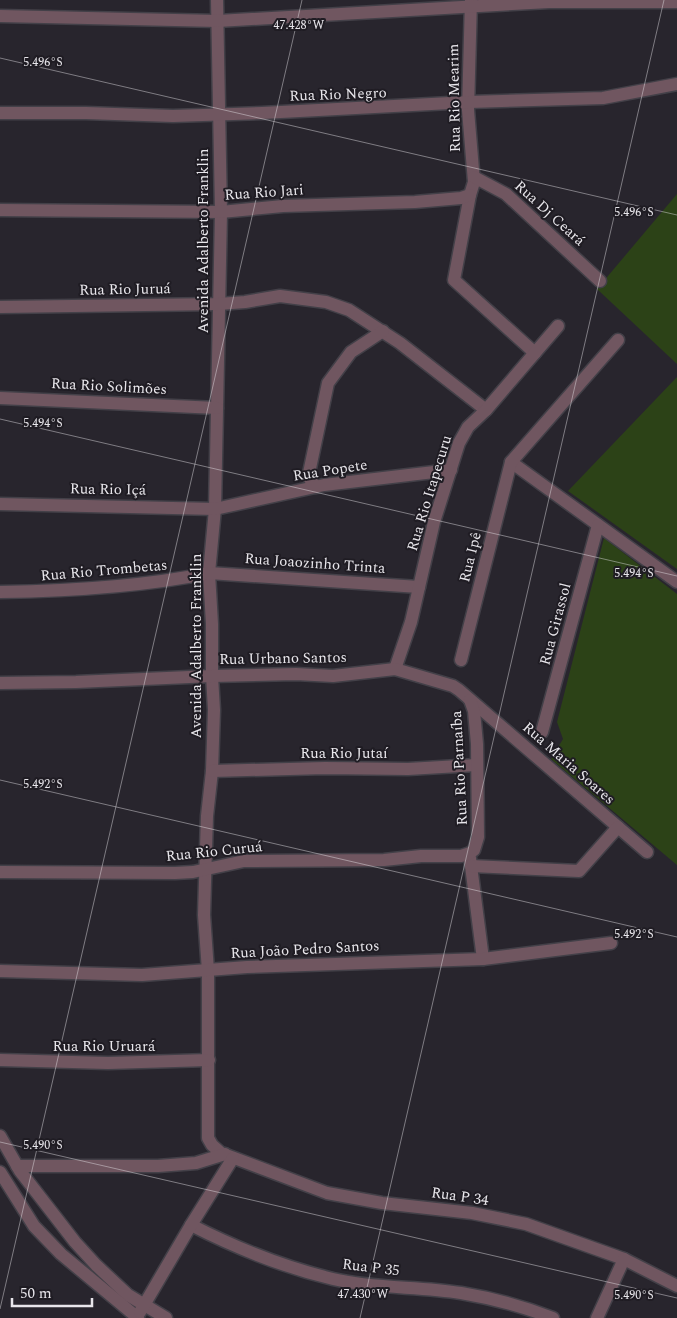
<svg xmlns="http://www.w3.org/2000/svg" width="677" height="1318" viewBox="0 0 677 1318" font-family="Spectral,serif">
<rect width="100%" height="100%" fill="#28252d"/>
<!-- green -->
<g fill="#2c4217">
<polygon points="677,194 677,364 597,289"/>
<polygon points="677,377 677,569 568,491"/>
<polygon points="604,538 677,594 677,865 551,759 563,739 557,722"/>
</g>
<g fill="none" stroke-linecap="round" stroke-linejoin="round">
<defs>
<g id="minor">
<polyline points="217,0 221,212 215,509 209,573 212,624 212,676 214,710 212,771 207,816 204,915 208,971 208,1138 212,1145 221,1153 327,1193 382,1203 472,1213 526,1224 624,1259 677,1286"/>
<polyline points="471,0 468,110 474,182 470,195 454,280 535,353"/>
<polyline points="0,16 218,21 549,2 677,2"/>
<polyline points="0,113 86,113 173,116 262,113 469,102 603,98 677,84"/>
<polyline points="474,177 506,194 600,281"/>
<polyline points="0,210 221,212 283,206 415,202 461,198 470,195"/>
<polyline points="0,307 219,304 245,302 280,296 326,302 349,310 400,343 486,410"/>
<polyline points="0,398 217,408"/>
<polyline points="511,462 677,582"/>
<polyline points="316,487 310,479 309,473 328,383 351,352 383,331"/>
<polyline points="0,504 215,509 324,485 451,470"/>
<path d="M0,592C70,591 141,587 209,573L419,587"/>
<polyline points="461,660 511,462 618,340"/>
<polyline points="395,669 411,622 434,522 459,443 468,427 486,410 558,326"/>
<polyline points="0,683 76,682 212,676 296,674 333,676 395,669 453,686 459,690 647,852"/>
<polyline points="542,732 598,525"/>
<polyline points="212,771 325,768 408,769 476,765"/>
<polyline points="470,858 483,959"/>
<polyline points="471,866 579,871 618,827"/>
<polyline points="0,872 175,873 193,872 244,861 384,860 421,856 461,856 470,853 474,850 478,837 477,744 474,711 470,700"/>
<polyline points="0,971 142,975 247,967 483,959 611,943"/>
<polyline points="0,1060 108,1063 209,1060"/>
<polyline points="0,1136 20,1171 75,1242 96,1265 128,1295 166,1318"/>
<polyline points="17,1166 158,1166 196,1163 225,1154"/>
<polyline points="0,1172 34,1226 61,1254 138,1318"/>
<path d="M191,1225C236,1248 283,1267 333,1279C375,1289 419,1286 461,1293C492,1298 524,1307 553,1318"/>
<polyline points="140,1312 191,1225 233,1158"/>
<polyline points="597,1318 624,1259"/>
</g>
</defs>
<!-- minor casing -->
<use href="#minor" stroke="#434048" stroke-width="15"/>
<!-- minor -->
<use href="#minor" stroke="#705660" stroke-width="12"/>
</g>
<!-- ticks -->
<path fill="none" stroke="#e8e6eb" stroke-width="1" stroke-opacity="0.45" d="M0,58L677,215M0,419L677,576M0,780L677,937M0,1142L677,1298M0,1309L302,0M360,1318L664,0"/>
<g text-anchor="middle" stroke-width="4" stroke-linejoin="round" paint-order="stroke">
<!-- street labels -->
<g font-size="15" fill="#e8e6eb" stroke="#1f1c23">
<text transform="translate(338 94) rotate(-2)" y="5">Rua Rio Negro</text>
<text transform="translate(454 98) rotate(-91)" y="5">Rua Rio Mearim</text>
<text transform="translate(264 192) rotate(-4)" y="5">Rua Rio Jari</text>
<text transform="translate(550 213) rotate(42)" y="5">Rua Dj Ceará</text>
<text transform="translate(203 241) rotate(-90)" y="5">Avenida Adalberto Franklin</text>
<text transform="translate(125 289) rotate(-1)" y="5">Rua Rio Juruá</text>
<text transform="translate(109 386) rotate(3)" y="5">Rua Rio Solimões</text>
<text transform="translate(330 470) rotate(-9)" y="5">Rua Popete</text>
<text transform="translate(108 489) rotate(1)" y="5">Rua Rio Içá</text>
<text transform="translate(429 493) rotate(-73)" y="5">Rua Rio Itapecuru</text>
<text transform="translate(470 557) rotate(-76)" y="5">Rua Ipê</text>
<text transform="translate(315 563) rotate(4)" y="5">Rua Joaozinho Trinta</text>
<text transform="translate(104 570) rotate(-5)" y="5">Rua Rio Trombetas</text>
<text transform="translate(555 624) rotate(-75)" y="5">Rua Girassol</text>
<text transform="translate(196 646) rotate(-90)" y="5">Avenida Adalberto Franklin</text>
<text transform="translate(283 658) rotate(-1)" y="5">Rua Urbano Santos</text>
<text x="344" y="758">Rua Rio Jutaí</text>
<text transform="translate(569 763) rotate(41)" y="5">Rua Maria Soares</text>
<text transform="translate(459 768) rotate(-93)" y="5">Rua Rio Parnaíba</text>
<text transform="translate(214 851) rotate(-6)" y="5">Rua Rio Curuá</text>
<text transform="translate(305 949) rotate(-3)" y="5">Rua João Pedro Santos</text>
<text x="104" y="1051">Rua Rio Uruará</text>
<text transform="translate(460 1196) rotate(8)" y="5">Rua P 34</text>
<text transform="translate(371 1267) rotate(7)" y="5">Rua P 35</text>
</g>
</g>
<g font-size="12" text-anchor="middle" fill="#e8e6eb" stroke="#1f1c23" stroke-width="4" stroke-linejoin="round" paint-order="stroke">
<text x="299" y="29">47.428°W</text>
<text x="43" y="66">5.496°S</text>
<text x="634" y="216">5.496°S</text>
<text x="43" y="427">5.494°S</text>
<text x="634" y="577">5.494°S</text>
<text x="43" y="788">5.492°S</text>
<text x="634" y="938">5.492°S</text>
<text x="43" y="1149">5.490°S</text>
<text x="363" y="1298">47.430°W</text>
<text x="634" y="1299">5.490°S</text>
</g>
<!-- scale -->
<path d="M12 1298v8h80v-8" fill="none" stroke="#e8e6eb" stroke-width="2.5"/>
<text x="20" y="1298" font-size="15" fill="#e8e6eb" stroke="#1f1c23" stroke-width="4" paint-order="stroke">50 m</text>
</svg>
